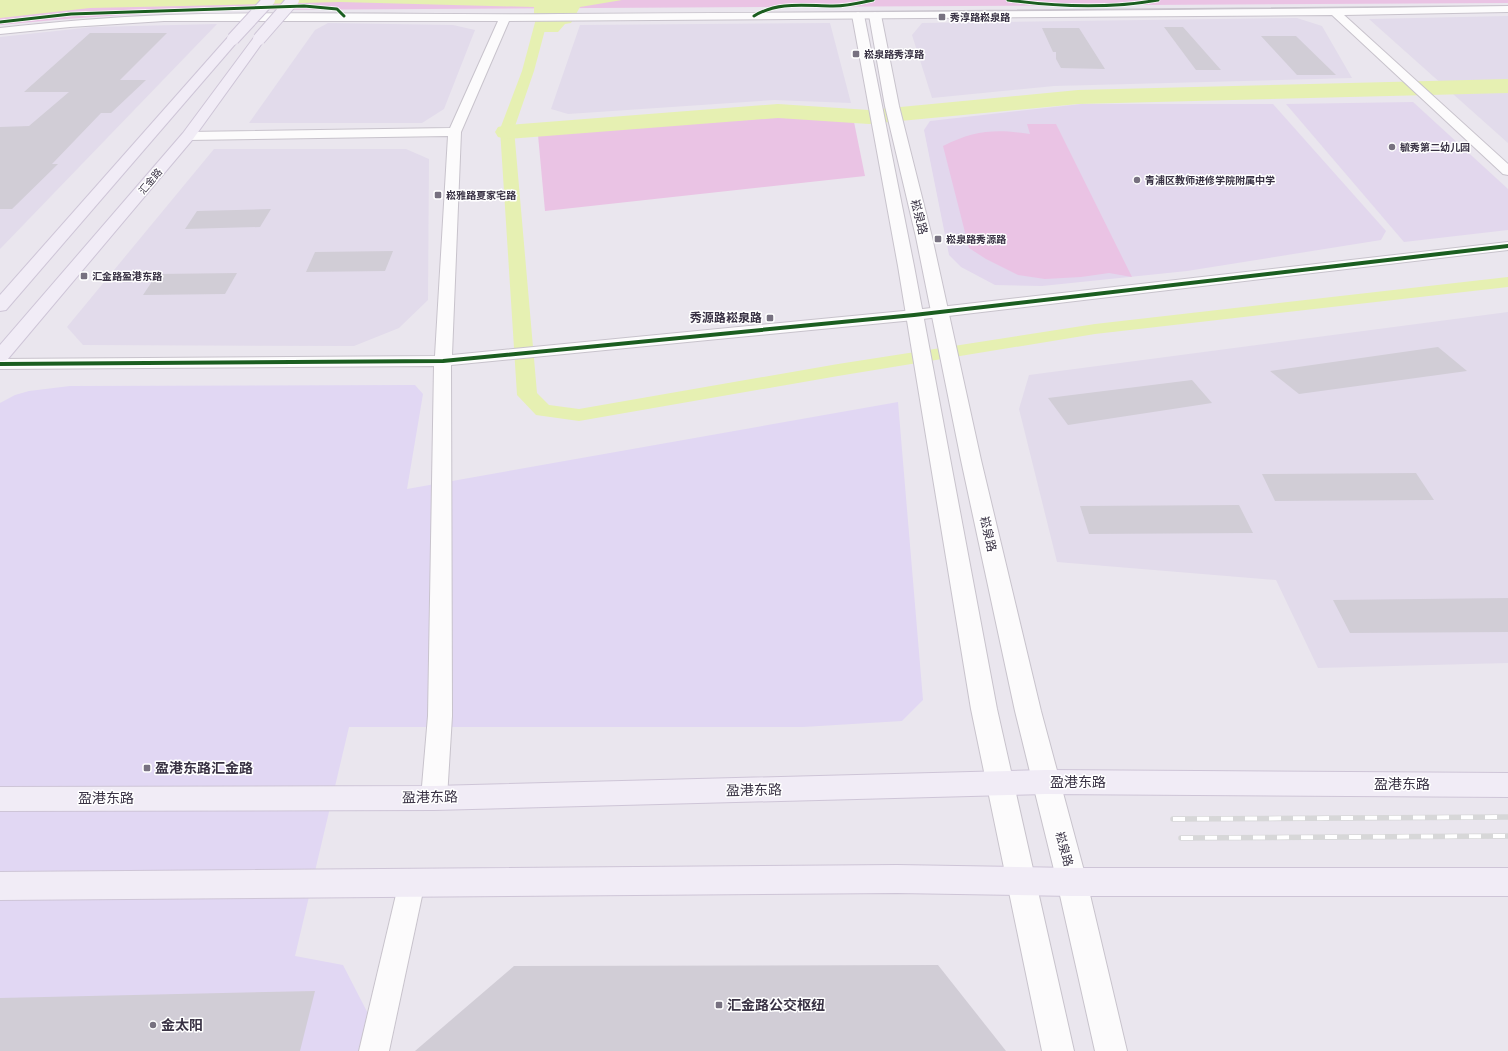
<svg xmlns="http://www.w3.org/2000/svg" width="1508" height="1051" viewBox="0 0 1508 1051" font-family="Inter,'Noto Sans SC',sans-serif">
<rect width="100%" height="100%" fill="#eae6ee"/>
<!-- residential -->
<g fill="#e2dbeb">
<polygon points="1508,16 1508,143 1369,19"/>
<polygon points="1297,18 1322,26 1352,78 1054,86 932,98 912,35 922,23"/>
<polygon points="328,23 453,25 475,30 444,109 422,123 249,123 315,30"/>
<polygon points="830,23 851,103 774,100 568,114 551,109 580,25"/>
<polygon points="217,24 0,249 0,37 93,27"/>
<polygon points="214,149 406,149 429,159 428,300 399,328 354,346 83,345 67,327"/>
<polygon points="1508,312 1508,663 1318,668 1276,580 1057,562 1019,409 1029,375"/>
</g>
<!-- commercial -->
<polygon fill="#e1d7f3" points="415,385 423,394 407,489 898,402 923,700 902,721 803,727 349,727 295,956 343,965 378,1033 372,1051 0,1051 0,403 15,395 29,391 70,386"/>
<!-- education -->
<g fill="#e2d7ed">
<polygon points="1413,102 1508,189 1508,230 1404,242 1286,104"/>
<polygon points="1081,104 1273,104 1386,231 1381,240 1187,271 1042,286 995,285 961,267 949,255 924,130 930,121"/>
</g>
<!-- green -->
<g fill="#eac3e4">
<path d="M0,0H1508V3L241,10C160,12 80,17 0,25Z"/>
<polygon points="797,116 854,122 865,176 545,211 538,135"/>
<path d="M1027,124H1056L1132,277L1109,273L1081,277L1045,279L1018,275L986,259L969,248L943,146C975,130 996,129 1030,134Z"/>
</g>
<!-- water -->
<polygon fill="#e6f0b2" points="0,0 622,0 580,7 571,23 565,24 558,32 542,32 534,20 534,7 340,2 183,6 90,8 0,18"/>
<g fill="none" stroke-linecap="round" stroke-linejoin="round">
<!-- canal -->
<polygon fill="#e6f0b2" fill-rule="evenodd" points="541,0 553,0 534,71 514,129 537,393 549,405 579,409 838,364 1095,324 1508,277 1508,287 1095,334 838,376 579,421 536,415 517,395 500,129 522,71"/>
<!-- river -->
<polygon fill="#e6f0b2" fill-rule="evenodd" points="1508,79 1508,93 1078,104 869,124 778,118 507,139 498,137 495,132 498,127 507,125 778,104 869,110 1078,90"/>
</g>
<!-- building -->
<g fill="#d1cdd6">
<polygon points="1164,27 1183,27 1221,70 1196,70"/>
<polygon points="1042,28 1079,28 1105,69 1061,68 1056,59 1056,52 1053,52"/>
<polygon points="90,33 167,33 120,80 146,80 111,113 101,113 52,164 58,164 12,209 0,209 0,127 29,126 69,92 24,92"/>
<polygon points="1261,36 1296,36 1336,75 1297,75"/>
<polygon points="271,209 260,227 185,229 197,211"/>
<polygon points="393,251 385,271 306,272 315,252"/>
<polygon points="237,273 225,294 143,295 157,274"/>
<polygon points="1438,347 1467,371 1299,394 1270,371"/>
<polygon points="1192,380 1212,403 1068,425 1048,398"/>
<polygon points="1416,473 1434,500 1275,501 1262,474"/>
<polygon points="1239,505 1253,533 1089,534 1080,506"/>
<polygon points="1508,598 1508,632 1350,633 1333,600"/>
<polygon points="938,965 1006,1051 415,1051 514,966"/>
<polygon points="315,991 300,1051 0,1051 0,998"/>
</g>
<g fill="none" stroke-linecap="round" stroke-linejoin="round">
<defs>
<g id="minor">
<path d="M1508,6V12L1344,15L1508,164V175L1503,174L1332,15L509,21L461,132L452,355L914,310L1508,242V250L914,320L451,365L452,716L447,798L443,806L434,809L425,806L421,798L428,716L434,366L0,369V359L435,356L448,136L188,140L182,136L188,132L450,128L498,21H164L70,27L0,34V28C55,22 111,17 166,15C297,11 429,15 560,14C876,12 1192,11 1508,6Z"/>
<polygon points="412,869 421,873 425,882 389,1051 359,1051 399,882 403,873"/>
</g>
<g id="tertiary">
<polygon points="858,12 864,15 914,266 997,709 1074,1051 1042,1051 971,709 898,266 852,15"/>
<polygon points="875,12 881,15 899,106 932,237 981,460 1041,711 1087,882 1127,1051 1095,1051 1057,882 1015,711 961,460 916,237 885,106 869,15"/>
</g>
<g id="secondary">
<polygon points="233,35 239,39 237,42 6,310 0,311 0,295 229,36"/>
<polygon points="259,35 265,39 193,139 7,360 0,362 0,345 183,133 255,36"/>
<polygon points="1046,770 1508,773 1508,797 1046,794 434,810 0,811 0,787 434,786"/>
<polygon points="897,865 1072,868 1508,868 1508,896 1072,896 897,893 0,900 0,872"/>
</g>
</defs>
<!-- minor casing -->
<use href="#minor" stroke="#c8c3cc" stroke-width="2"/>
<!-- tertiary casing -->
<use href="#tertiary" stroke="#c8c3cc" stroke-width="2"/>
<!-- secondary casing -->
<use href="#secondary" stroke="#cec5d7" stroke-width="2"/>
<!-- minor -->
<use href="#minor" fill="#fcfbfc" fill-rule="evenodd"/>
<!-- tertiary -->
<use href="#tertiary" fill="#fcfbfc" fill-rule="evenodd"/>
<!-- secondary -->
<use href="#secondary" fill="#f1ecf6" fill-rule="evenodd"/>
<defs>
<g id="rail">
<polyline points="1173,819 1508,817"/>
<polyline points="1181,838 1508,836"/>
</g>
</defs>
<!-- rail casing -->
<use href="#rail" stroke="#d7d7d8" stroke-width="5.5"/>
<!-- rail -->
<use href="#rail" stroke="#fff" stroke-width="4" stroke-dasharray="12" stroke-linecap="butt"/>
<defs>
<g id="secondary-bridge">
<polyline points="233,39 269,0"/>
<polyline points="259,39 293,0"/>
</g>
</defs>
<!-- secondary-bridge casing -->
<use href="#secondary-bridge" stroke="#cec5d7" stroke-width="14" stroke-linecap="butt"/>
<!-- secondary-bridge -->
<use href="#secondary-bridge" stroke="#f1ecf6" stroke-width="12"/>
<defs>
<g id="cycleway-far1">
<path d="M1008,0C1059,7 1108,9 1158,0"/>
<path d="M754,16C778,1 806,6 833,6C847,6 860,3 873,0"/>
<polyline points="0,22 71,14 304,6 337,9 344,16"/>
</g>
<polyline id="cycleway" points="0,364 443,361 914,315 1508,246"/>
</defs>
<!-- cycleway-far1 casing -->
<use href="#cycleway-far1" stroke="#fff" stroke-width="4.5"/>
<!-- cycleway casing -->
<use href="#cycleway" stroke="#fff" stroke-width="6"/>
<!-- cycleway-far1 -->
<use href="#cycleway-far1" stroke="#1b5e20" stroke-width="3"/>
<!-- cycleway -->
<use href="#cycleway" stroke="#1b5e20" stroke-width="4"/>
</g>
<!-- markers -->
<g fill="#777180" stroke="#fff" stroke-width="1.5">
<rect x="938" y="13" width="8" height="8" rx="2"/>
<rect x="852" y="50" width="8" height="8" rx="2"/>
<circle cx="1392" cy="147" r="4"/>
<circle cx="1137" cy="180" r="4"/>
<rect x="434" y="191" width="8" height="8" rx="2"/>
<rect x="934" y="235" width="8" height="8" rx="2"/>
<rect x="80" y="272" width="8" height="8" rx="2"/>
<rect x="766" y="314" width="8" height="8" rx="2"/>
<rect x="143" y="764" width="8" height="8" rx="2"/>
<rect x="715" y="1001" width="8" height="8" rx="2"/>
<circle cx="153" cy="1025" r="4"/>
</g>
<g text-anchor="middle" stroke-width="3" stroke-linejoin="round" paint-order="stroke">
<!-- far-poi labels -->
<g font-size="10" font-weight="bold" fill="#393244" stroke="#fff" text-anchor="start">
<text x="950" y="21">秀淳路崧泉路</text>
<text x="864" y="58">崧泉路秀淳路</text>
<text x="1400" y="151">毓秀第二幼儿园</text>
<text x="1145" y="184">青浦区教师进修学院附属中学</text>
<text x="446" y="199">崧雅路夏家宅路</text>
<text x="946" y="243">崧泉路秀源路</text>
<text x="92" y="280">汇金路盈港东路</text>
</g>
<!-- far-street labels -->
<g font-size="10" fill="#393244" stroke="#fff">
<text transform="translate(150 181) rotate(-50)" y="4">汇金路</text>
</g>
<!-- street labels -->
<g font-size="12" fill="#393244" stroke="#fff">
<text transform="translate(919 217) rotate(76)" y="4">崧泉路</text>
<text transform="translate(988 534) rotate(77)" y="4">崧泉路</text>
<text transform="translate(1064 849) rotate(75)" y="4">崧泉路</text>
</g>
<!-- poi labels -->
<g font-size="12" font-weight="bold" fill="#393244" stroke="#fff" text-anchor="end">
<text x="762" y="322">秀源路崧泉路</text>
</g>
<!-- near-poi labels -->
<g font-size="14" font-weight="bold" fill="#393244" stroke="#fff" text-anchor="start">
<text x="155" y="773">盈港东路汇金路</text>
<text x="727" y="1010">汇金路公交枢纽</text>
<text x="161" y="1030">金太阳</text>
</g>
<!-- near-street labels -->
<g font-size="14" fill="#393244" stroke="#fff">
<text x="1078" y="787">盈港东路</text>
<text x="1402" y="789">盈港东路</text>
<text transform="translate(754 790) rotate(-1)" y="5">盈港东路</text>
<text transform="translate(430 797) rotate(-1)" y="5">盈港东路</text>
<text x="106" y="803">盈港东路</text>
</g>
</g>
</svg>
